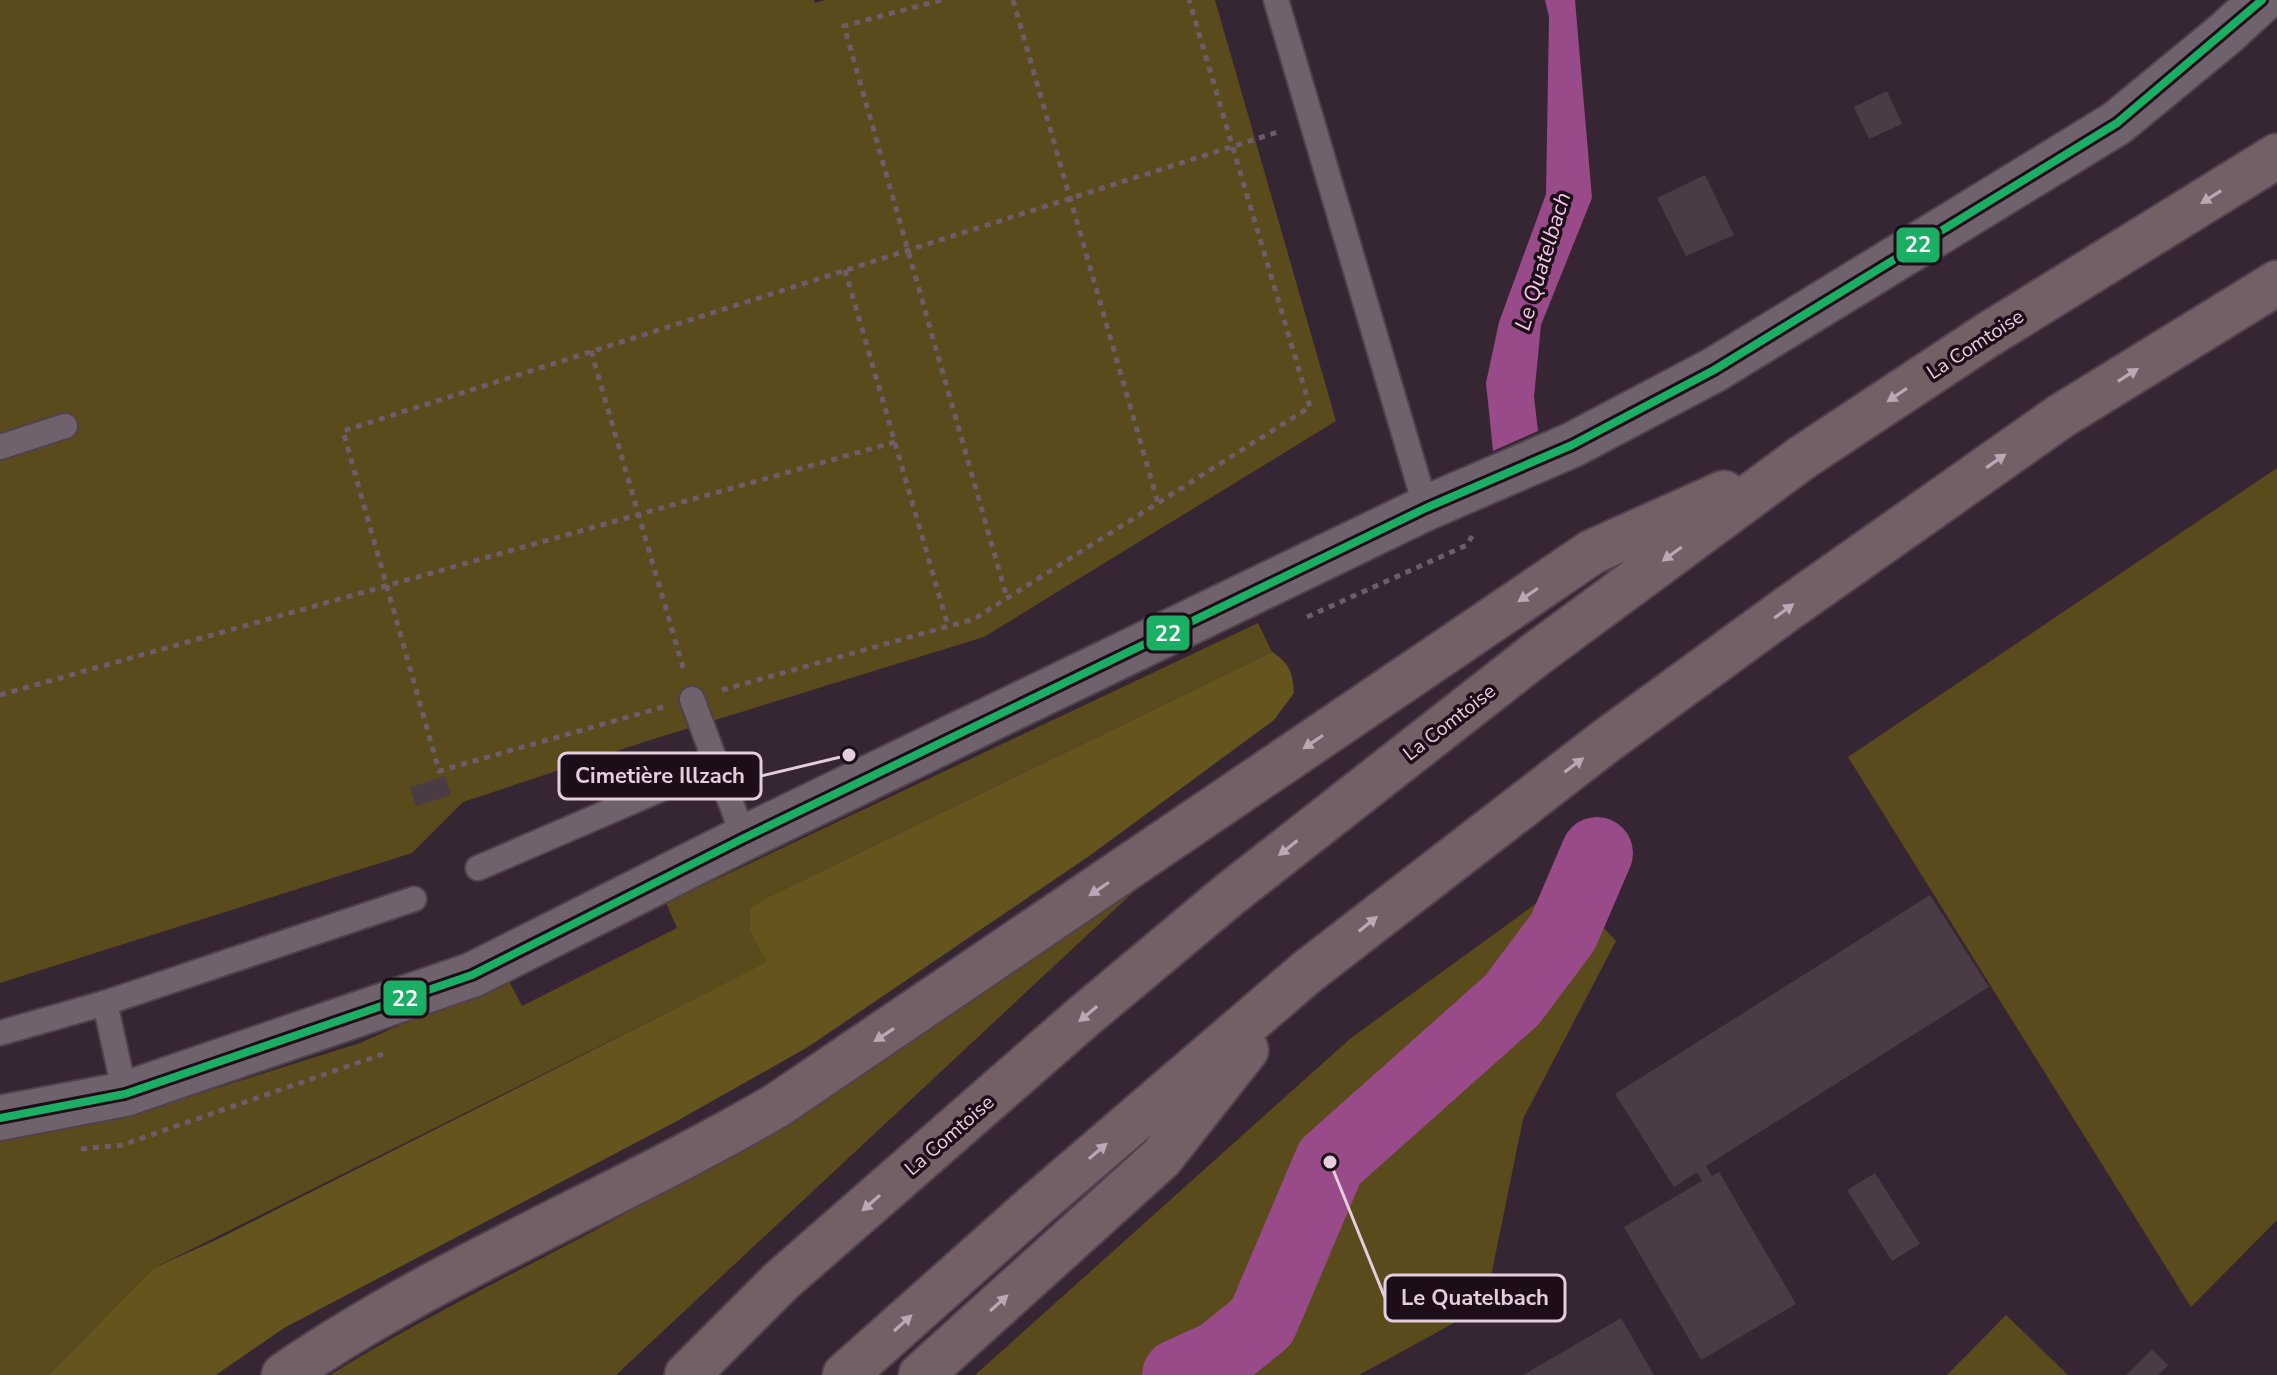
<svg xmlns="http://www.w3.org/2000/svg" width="2277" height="1375" viewBox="0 0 2277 1375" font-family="'Nunito Sans',sans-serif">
<rect width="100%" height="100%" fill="#362533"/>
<!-- green -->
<g fill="#594b1c">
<polygon points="0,0 814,0 815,3 825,0 1215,0 1336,421 984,637 644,742 463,802 412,853 0,983"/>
<polygon points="2277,468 2277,1220 2191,1307 1848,757"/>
<polygon points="1258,623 1272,652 764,899 768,962 154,1268 48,1375 0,1375 0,1142 121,1118 360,1043 507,977 522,1006 677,928 666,903"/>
<path d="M1142,884L616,1375H330C438,1308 554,1255 664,1192C829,1100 984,988 1142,884Z"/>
<polygon points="1563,884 1616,941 1523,1119 1485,1306 1359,1375 975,1375 1351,1038"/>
<polygon points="2006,1315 2068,1375 1947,1375"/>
</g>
<!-- forest -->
<path fill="#64541e" d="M1272,652C1290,663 1293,674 1294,693L1274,720L1092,854L808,1047L677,1121L284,1328L216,1375H48L154,1268L218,1239L767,962L750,931V909L764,899Z"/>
<!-- water -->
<polygon fill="#984a89" points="1545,0 1575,0 1592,198 1541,325 1534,397 1538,431 1493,451 1486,383 1499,322 1546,194 1549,17"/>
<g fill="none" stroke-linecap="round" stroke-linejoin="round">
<!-- river -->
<polyline stroke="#984a89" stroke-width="72" points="1178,1375 1220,1356 1262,1322 1330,1162 1512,1000 1563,932 1597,853"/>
</g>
<!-- building -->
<g fill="#4b3b45">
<polygon points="1887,91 1902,124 1869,139 1854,107"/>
<polygon points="1705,175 1734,235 1686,256 1657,198"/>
<polygon points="445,776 451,795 416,806 410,787"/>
<polygon points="1930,895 1989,987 1706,1166 1712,1176 1719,1172 1796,1304 1701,1360 1624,1227 1702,1181 1697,1172 1674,1187 1615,1094"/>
<polygon points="1875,1173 1920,1244 1892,1261 1847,1190"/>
<polygon points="1621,1318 1654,1375 1523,1375"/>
<polygon points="2152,1349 2168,1365 2158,1375 2126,1375"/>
</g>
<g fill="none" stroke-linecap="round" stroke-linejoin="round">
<defs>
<g id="service">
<polyline points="1276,0 1426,508"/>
<polyline points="0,447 65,426"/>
<polyline points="692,699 744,838"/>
<polyline points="478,868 717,765"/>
<polyline points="105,1003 125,1094"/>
<polyline points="0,1033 105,1003 414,899"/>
</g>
<polyline id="tertiary" points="0,1118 125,1094 472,975 744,838 1426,508 1572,445 1714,370 2117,123 2225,34 2262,0"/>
<g id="motorway">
<path d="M284,1375C438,1269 614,1200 776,1106L1592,552L1724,493"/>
<polyline points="687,1375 781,1281 1083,1017 1230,894 1535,655 1803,457 1986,336 2277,156"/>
<polyline points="845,1375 1037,1204 1307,972 1606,741 1787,609 2061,416 2277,283"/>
<polyline points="921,1375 1161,1158 1246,1050"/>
</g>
</defs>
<!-- service casing -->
<use href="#service" stroke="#51414d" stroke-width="28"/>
<!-- tertiary casing -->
<use href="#tertiary" stroke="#51414d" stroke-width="48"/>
<!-- motorway casing -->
<use href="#motorway" stroke="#51414d" stroke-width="48"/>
<!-- path -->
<g stroke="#6c5d69" stroke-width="5" stroke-dasharray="6 6" stroke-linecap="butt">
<polyline points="941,0 844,26 1007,598"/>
<polyline points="1013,0 1158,503"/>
<polyline points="845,270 948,626"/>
<polyline points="591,351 684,671"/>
<polyline points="1307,617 1467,545 1472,536"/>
<polyline points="722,690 974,619 1310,407 1189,0"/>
<polyline points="0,695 895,442"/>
<polyline points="663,707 439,771 343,431 1281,131"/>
<polyline points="81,1149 122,1145 383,1054"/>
</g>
<!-- service -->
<use href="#service" stroke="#70626d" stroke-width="24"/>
<!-- tertiary -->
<use href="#tertiary" stroke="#70626d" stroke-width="44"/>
<!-- motorway -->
<use href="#motorway" stroke="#736066" stroke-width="44"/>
<defs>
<polyline id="bus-1" points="0,1118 125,1094 472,975 744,838 1426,508 1572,445 1714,370 2117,123 2262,0"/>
</defs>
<!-- bus-1 casing -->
<use href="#bus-1" stroke="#1c0d19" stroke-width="14"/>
<!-- bus-1 -->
<use href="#bus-1" stroke="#1aaf65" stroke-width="8"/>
</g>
<!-- one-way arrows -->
<defs><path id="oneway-solid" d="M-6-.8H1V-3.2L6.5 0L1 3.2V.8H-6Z" transform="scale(2)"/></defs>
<g fill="#bca8b4">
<use href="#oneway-solid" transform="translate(2211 197) rotate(148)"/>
<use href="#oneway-solid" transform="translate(2128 375) rotate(-32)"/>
<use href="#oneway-solid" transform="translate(1897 395) rotate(146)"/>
<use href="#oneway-solid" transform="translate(1996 461) rotate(-35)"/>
<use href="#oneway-solid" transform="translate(1672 554) rotate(144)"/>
<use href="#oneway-solid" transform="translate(1528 595) rotate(146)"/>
<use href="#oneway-solid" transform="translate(1784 611) rotate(-36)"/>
<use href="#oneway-solid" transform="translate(1313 742) rotate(146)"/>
<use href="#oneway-solid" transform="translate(1574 765) rotate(-37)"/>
<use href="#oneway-solid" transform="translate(1288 848) rotate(142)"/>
<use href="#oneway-solid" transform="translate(1099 889) rotate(146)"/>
<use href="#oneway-solid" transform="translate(1368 924) rotate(-39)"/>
<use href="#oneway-solid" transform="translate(1088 1014) rotate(140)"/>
<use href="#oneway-solid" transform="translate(884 1035) rotate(147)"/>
<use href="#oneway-solid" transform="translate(1098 1151) rotate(-41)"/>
<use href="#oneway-solid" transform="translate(871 1203) rotate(139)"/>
<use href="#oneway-solid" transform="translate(999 1303) rotate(-42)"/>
<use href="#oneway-solid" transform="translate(903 1323) rotate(-42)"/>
</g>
<g text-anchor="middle" stroke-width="7" stroke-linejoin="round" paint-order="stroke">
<!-- street labels -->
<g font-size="20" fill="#e4cede" stroke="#1c0d19">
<text transform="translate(1975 344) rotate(-33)" y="7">La Comtoise</text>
<text transform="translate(1449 722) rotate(-38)" y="7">La Comtoise</text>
<text transform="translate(949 1135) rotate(-41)" y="7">La Comtoise</text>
</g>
<!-- water labels -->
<g font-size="22" font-style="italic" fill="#f4c7e9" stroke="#1c0d19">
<text transform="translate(1542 261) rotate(-73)" y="8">Le Quatelbach</text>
</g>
</g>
<!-- callouts -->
<path fill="none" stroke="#e4cede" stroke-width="3" d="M849 755L761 776M1330 1162L1385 1298"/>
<g fill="#e4cede" stroke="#1c0d19" stroke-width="3">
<circle cx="849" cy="755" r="8"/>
<circle cx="1330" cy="1162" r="8"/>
</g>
<g fill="#1c0d19" stroke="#e4cede" stroke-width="3">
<rect x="559" y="753" width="202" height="46" rx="8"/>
<rect x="1385" y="1275" width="180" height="46" rx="8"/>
</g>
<g font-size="22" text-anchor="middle" font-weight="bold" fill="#e4cede">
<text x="660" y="783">Cimetière Illzach</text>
<text x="1475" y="1305">Le Quatelbach</text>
</g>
<g stroke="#1c0d19" stroke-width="3">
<rect x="1895" y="226" width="46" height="38" rx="8" fill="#1aaf65"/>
<rect x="1145" y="614" width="46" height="38" rx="8" fill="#1aaf65"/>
<rect x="382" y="979" width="46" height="38" rx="8" fill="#1aaf65"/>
</g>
<g font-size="22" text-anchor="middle" font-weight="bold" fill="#fff">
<text x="1918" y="252">22</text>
<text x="1168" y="641">22</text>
<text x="405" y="1006">22</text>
</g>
</svg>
